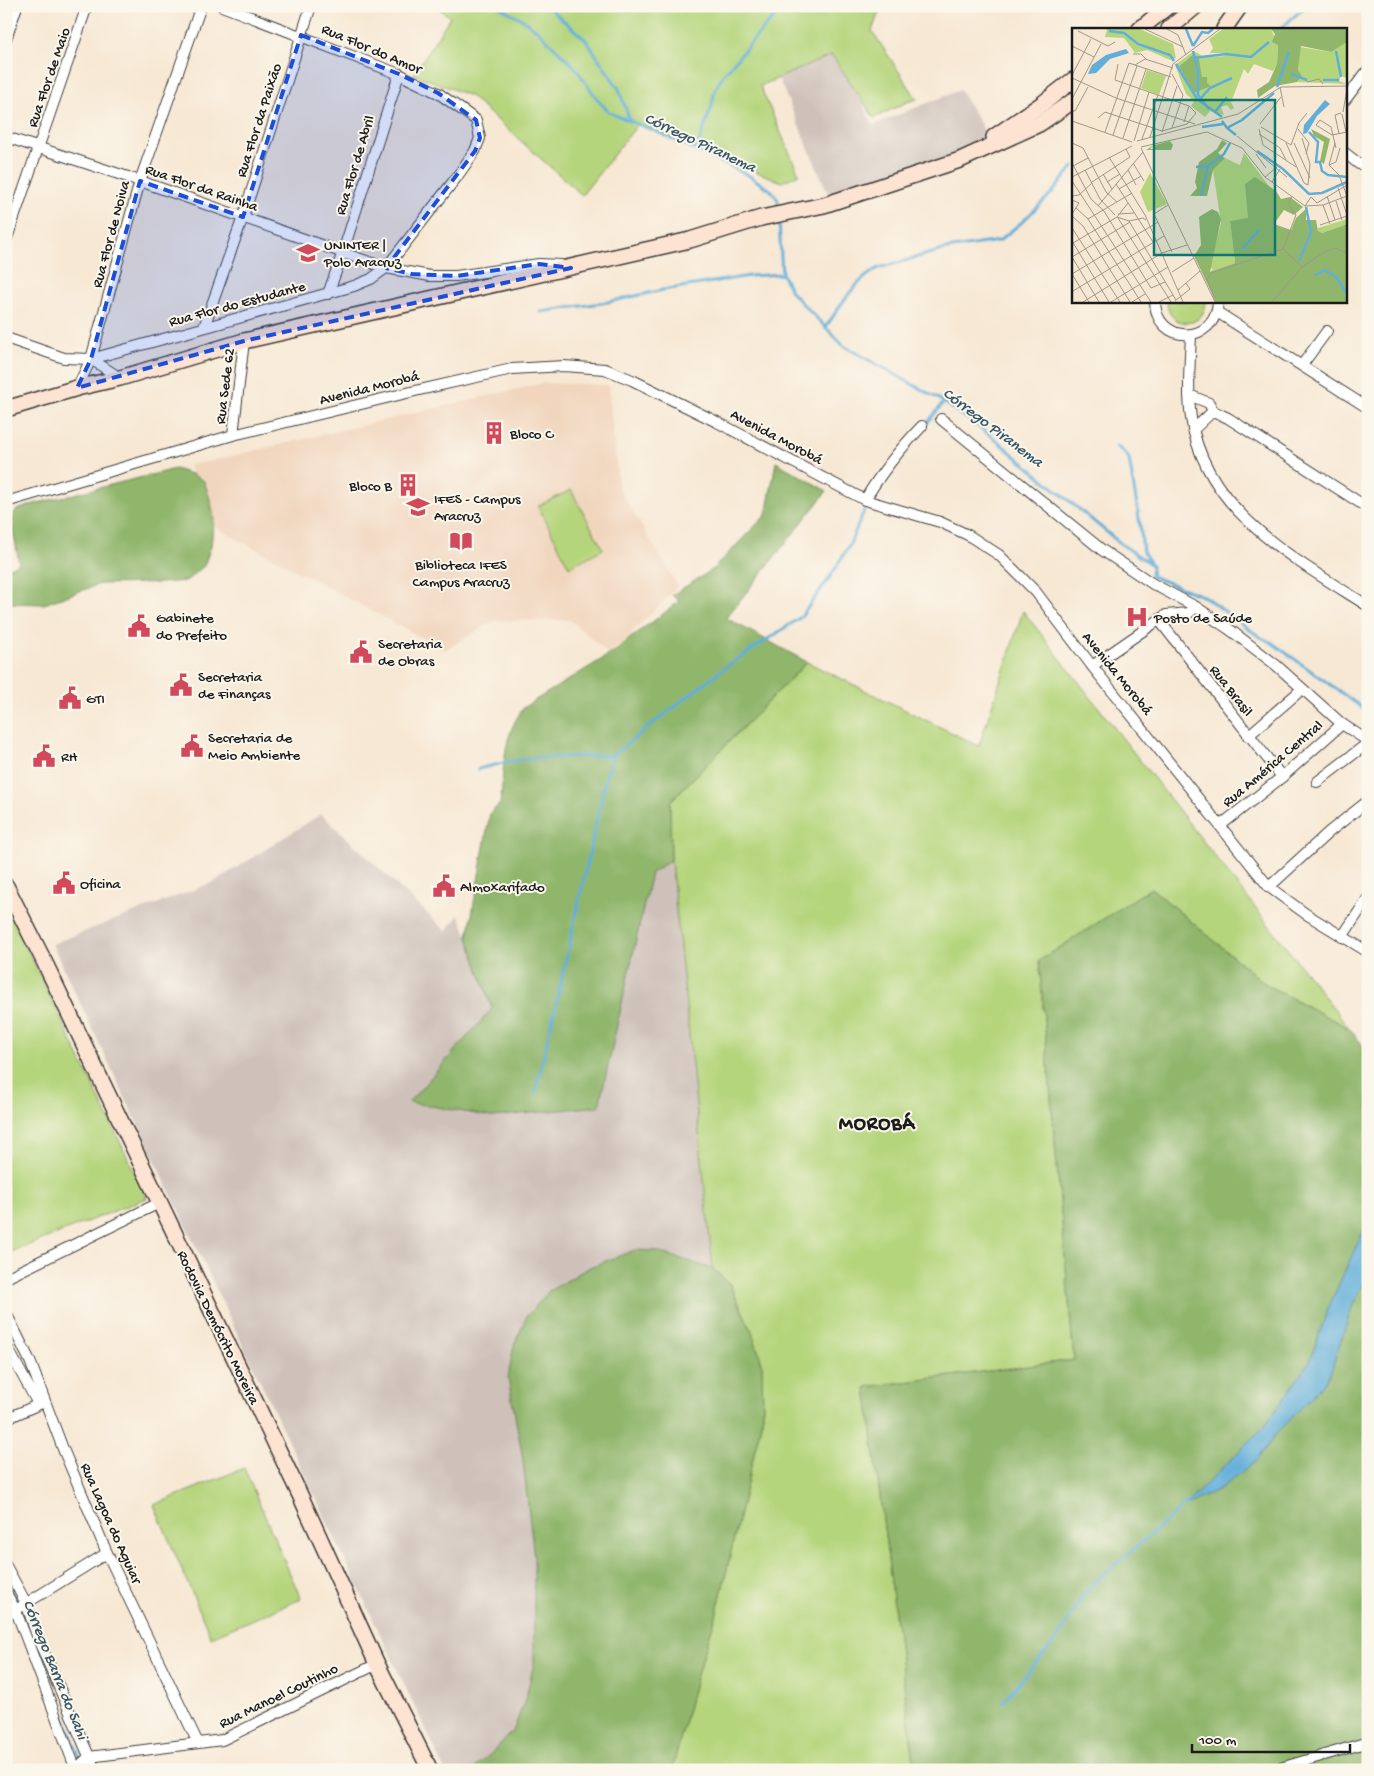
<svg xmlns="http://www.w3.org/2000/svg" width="1374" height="1776" viewBox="0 0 1374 1776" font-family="'Gochi Hand',sans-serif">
<rect width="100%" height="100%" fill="#fbf7ec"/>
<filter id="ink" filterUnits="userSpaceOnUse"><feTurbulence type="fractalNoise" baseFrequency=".02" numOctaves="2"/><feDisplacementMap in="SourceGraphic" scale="10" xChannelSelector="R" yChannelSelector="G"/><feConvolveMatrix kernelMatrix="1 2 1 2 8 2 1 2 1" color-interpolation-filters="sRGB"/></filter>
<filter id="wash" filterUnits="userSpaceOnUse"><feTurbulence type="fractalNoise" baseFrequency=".0096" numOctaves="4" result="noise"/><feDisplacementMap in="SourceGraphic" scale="20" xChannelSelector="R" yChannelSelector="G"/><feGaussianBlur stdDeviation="1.12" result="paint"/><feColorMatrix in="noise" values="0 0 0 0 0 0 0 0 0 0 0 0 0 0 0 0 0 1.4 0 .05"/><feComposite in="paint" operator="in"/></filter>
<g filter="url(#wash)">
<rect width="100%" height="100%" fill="#f7e8d4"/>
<!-- built -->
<polygon fill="#f1d5bd" points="543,383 608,385 619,489 678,586 610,655 570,620 494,621 445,650 213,526 189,466"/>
<!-- industrial -->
<g fill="#cec1ba">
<polygon points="836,50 873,125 960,90 989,138 966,152 830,198 778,77"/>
<polygon points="321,814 446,931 459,915 468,937 492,1009 409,1102 492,1117 599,1106 651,873 671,860 713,1269 656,1251 635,1250 590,1267 549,1291 527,1316 515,1345 508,1378 522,1453 534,1557 534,1663 526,1697 514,1729 493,1752 473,1770 445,1770 52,944 214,882"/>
</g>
<!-- green -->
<g fill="#b5d57d" stroke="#68784c">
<polygon points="436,6 881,6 872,31 917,99 907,102 874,118 832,55 760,86 799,174 782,182 638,124 582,195 470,96 414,74 450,17"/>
<path d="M1167,301H1206C1206,330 1167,330 1167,301Z"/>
<polygon points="571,490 603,549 569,567 538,506"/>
<polygon points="1023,611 1350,1029 1267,985 1151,888 1039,961 1074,1360 866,1387 915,1770 672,1770 698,1671 716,1616 763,1415 762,1363 751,1329 730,1284 713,1269 671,860 670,802 807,662 979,746"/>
<polygon points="6,905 147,1198 6,1254"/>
<polygon points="244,1468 301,1599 211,1637 154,1505"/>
</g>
<!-- forest -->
<g fill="#90b66c" stroke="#566944">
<path d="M776,462L827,491L726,618L807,662L670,802L671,860L651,873L599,1106L492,1117L409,1102L492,1009L468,937L490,813L500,804C505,768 501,738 524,707L617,650C636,631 659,619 679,601L672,595L712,570L766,515Z"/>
<polygon points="175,469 191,474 204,481 211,502 214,518 211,546 204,566 186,581 161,583 100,584 44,604 6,603 6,570 19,563 15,540 9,519 17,510 34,504"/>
<polygon points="1151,888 1267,985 1350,1029 1368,1052 1368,1224 1360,1237 1327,1311 1310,1361 1265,1426 1185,1506 1221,1488 1256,1461 1278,1431 1312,1397 1330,1374 1353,1304 1368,1277 1368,1415 1365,1419 1368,1421 1368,1770 915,1770 866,1387 1074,1360 1039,961"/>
<polygon points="635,1250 656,1251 713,1269 729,1284 751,1329 762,1363 763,1415 716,1616 698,1671 672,1770 473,1770 493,1752 514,1729 526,1697 534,1663 534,1557 522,1453 508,1378 514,1345 527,1316 549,1291 590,1267"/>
</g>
<!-- water -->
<polygon fill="#60aed9" stroke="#3e657a" points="1368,1224 1368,1277 1353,1304 1330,1374 1312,1397 1278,1431 1256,1461 1221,1488 1183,1507 1265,1426 1310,1361 1327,1311 1360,1237"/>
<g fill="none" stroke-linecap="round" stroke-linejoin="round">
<!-- stream -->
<g stroke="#60aed9" stroke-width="3">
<polyline points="497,6 522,19 538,31 574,66 598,100 608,111 615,115 653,130 748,175 772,191 778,200 778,211"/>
<polyline points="547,6 586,40 619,89 630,121"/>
<polyline points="1280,29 1306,6"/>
<polyline points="696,150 711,109 715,90 723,75 763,29 785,6"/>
<polyline points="779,220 782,274 792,293 844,346 944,402 990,435 1121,544 1152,565"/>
<polyline points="541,312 608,302 663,290 750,276 782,274"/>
<path d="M825,328C842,304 853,282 879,268L946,249L999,241L1022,222L1051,194L1073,167"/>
<polyline points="924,427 944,402"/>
<polyline points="1116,446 1127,455 1129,459 1140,524 1143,552 1150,562"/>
<polyline points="1152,565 1151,576 1205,597 1260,637 1271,642 1368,712"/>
<polyline points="478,769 512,761 537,758 613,755"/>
<polyline points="535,1093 560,987 607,773 613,755 720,671 801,617 830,577 849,546 867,504"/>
<polyline points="7,1577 19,1606"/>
<polyline points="28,1628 85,1770"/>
<polyline points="1003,1702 1059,1636 1084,1594 1094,1583 1190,1501"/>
</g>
</g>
</g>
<g filter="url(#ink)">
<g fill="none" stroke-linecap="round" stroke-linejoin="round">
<defs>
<g id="street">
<polyline points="6,39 17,6"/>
<polyline points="1345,100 1368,70"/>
<polyline points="6,137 140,181 386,268 430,276 456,276 539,264 561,265"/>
<polyline points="1345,153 1359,164"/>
<polyline points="6,241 87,6"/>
<polyline points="328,294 343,252 399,74"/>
<path d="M1155,301C1155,345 1217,346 1218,301"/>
<polyline points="1217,312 1368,408"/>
<polyline points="204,327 243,217 311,6"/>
<path d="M1191,335C1190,362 1187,391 1191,418C1205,512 1296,560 1368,606"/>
<polyline points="6,338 64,358 91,359 354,286 371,279 386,268 456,178 475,151 480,138 476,120 438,93 399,74 222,6"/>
<polyline points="91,359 120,378"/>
<polyline points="1302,365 1327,331"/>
<polyline points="77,388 91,359 140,181 201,6"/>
<polyline points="1189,395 1209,403 1213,411 1228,418 1368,508"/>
<polyline points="941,419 1102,550 1153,584 1196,607 1229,629 1276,665 1342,724 1368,741"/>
<polyline points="1193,430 1213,411"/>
<polyline points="233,435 244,341"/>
<path d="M865,500C881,472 900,449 922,426"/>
<polyline points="6,502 233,435 415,391 512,369 564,366 605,369 632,380 717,422 865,500 940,522 968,535 999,555 1036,592 1092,666 1269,887 1306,914 1368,952"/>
<polyline points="1159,620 1282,777"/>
<polyline points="1092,666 1166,615 1189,613 1196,607"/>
<polyline points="1248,736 1302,689"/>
<polyline points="1317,782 1368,743"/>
<polyline points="1221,825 1282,777 1342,724"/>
<polyline points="1269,887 1329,832 1368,801"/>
<polyline points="1342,937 1368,898"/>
<polyline points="6,1278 159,1203"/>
<polyline points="6,1313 30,1361 63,1449 107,1553 198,1743"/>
<polyline points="6,1345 38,1404"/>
<polyline points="6,1419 44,1402"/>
<polyline points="6,1566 26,1603 38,1639 95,1770"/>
<polyline points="6,1593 16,1611 76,1770"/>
<polyline points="6,1616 107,1553"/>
<polyline points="75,1770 89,1757 222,1740 377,1664"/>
<polyline points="1274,1770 1368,1742"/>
</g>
<g id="secondary">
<polyline points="1140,29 1168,6"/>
<polyline points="1169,29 1196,6"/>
<polyline points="1224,29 1240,6"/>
<polyline points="994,137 1042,104 1073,80"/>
<polyline points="6,409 77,388 120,378 244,341 690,240 761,218 824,205 960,160 1039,124 1073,101"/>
<polyline points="6,886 43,959 300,1495 377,1664 430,1770"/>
</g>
</defs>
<!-- street casing -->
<use href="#street" stroke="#3d3b38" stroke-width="12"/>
<!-- secondary casing -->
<use href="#secondary" stroke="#3d3b38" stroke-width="18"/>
<!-- street -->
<use href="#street" stroke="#fff" stroke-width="10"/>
<!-- secondary -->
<use href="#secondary" stroke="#fde3d1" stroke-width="15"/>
</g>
</g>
<!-- marked area -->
<path fill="#1d4ed8" fill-opacity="0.2" stroke="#1d4ed8" stroke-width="4" stroke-dasharray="10 6" stroke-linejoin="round" d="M301,35L399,74L438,93L476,120L480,138L475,151L386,268L412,274L456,276L539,264L571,268L244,341L77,388L91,359L140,181L243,217Z"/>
<!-- icons -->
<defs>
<symbol id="university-bare" viewBox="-9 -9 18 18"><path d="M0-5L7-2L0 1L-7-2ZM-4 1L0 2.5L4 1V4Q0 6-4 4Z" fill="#d1495b" stroke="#fbf7ec" stroke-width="2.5" paint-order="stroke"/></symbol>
<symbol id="building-bare" viewBox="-9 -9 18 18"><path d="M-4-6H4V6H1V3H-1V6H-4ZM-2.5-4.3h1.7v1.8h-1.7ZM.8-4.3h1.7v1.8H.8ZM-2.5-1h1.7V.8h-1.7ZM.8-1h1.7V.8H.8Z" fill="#d1495b" stroke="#fbf7ec" stroke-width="2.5" paint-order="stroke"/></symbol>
<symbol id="library-bare" viewBox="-9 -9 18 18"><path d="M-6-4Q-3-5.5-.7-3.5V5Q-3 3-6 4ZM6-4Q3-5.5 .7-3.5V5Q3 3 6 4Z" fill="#d1495b" stroke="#fbf7ec" stroke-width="2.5" paint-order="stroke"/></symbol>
<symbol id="hospital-bare" viewBox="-9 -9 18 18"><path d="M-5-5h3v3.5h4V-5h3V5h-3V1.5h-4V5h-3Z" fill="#d1495b" stroke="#fbf7ec" stroke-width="2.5" paint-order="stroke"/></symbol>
<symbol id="civic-bare" viewBox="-9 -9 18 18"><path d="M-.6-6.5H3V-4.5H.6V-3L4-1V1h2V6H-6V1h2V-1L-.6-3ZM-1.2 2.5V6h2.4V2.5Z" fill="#d1495b" stroke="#fbf7ec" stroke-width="2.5" paint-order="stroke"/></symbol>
</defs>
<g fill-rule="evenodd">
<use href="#university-bare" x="292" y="237" width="32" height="32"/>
<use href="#building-bare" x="478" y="417" width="32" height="32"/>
<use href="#building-bare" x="392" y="469" width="32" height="32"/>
<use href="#university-bare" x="402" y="491" width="32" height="32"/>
<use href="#library-bare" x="445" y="525" width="32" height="32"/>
<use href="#hospital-bare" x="1121" y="601" width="32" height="32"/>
<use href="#civic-bare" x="123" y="610" width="32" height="32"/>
<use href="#civic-bare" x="345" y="636" width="32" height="32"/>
<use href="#civic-bare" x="165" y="669" width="32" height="32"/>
<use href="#civic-bare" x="54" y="682" width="32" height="32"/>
<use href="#civic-bare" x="176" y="730" width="32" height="32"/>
<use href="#civic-bare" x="28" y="740" width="32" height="32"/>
<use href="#civic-bare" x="48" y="867" width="32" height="32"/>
<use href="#civic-bare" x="428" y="870" width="32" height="32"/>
</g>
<g text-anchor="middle" stroke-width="4" stroke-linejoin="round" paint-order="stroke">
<!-- street labels -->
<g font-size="15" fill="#1c1c1c" stroke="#fbf7ec">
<text transform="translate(372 48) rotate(23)" y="5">Rua Flor do Amor</text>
<text transform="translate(48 77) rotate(-71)" y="5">Rua Flor de Maio</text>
<text transform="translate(258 120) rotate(-72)" y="5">Rua Flor da Paixão</text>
<text transform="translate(354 165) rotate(-73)" y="5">Rua Flor de Abril</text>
<text transform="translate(202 187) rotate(19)" y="5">Rua Flor da Rainha</text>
<text transform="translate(110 234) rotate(-75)" y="5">Rua Flor de Noiva</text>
<text transform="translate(237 303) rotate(-15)" y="5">Rua Flor do Estudante</text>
<text transform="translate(224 386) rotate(-83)" y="5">Rua Sede 62</text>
<text transform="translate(369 387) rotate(-14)" y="5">Avenida Morobá</text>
<text transform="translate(777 436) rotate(28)" y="5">Avenida Morobá</text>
<text transform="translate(1118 673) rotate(51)" y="5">Avenida Morobá</text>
<text transform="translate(1232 690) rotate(52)" y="5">Rua Brasil</text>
<text transform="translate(1272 763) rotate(-40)" y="5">Rua América Central</text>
<text transform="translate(219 1327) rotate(64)" y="5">Rodovia Demócrito Moreira</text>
<text transform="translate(112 1523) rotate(66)" y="5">Rua Lagoa do Aguiar</text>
<text transform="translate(278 1695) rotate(-26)" y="5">Rua Manoel Coutinho</text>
</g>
<!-- poi labels -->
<g font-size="15" fill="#1c1c1c" stroke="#fbf7ec" text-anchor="start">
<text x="324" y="249">UNINTER |<tspan x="324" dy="17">Polo Aracruz</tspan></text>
<text x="510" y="438">Bloco C</text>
<text x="392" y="490" text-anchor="end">Bloco B</text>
<text x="434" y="503">IFES - Campus<tspan x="434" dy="17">Aracruz</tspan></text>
<text x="461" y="569" text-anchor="middle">Biblioteca IFES<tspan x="461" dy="17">Campus Aracruz</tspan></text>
<text x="156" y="622">Gabinete<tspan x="156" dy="17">do Prefeito</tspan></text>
<text x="1154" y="622">Posto de Saúde</text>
<text x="378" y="648">Secretaria<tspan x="378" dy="17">de Obras</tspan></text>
<text x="198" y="681">Secretaria<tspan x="198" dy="17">de Finanças</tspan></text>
<text x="86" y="703">GTI</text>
<text x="208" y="742">Secretaria de<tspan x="208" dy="17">Meio Ambiente</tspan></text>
<text x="61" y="761">RH</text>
<text x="80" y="888">Oficina</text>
<text x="460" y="891">Almoxarifado</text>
</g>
<!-- water labels -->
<g font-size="16" font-style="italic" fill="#375668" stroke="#fbf7ec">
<text transform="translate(701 141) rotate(25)" y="6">Córrego Piranema</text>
<text transform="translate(994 426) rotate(37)" y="6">Córrego Piranema</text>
<text transform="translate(57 1669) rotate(68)" y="6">Córrego Barra do Sahi</text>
</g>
<!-- district labels -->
<g font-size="20" font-weight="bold" letter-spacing="1" fill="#1c1c1c" stroke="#fbf7ec">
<text x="877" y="1129">MOROBÁ</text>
</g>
</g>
<!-- overview -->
<g transform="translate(1072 28)">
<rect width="275" height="275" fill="#f7e8d4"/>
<path d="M35,1H68L101,16L104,30L98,32L75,22L63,25L52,10L33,9ZM151,1H199L206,17L205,37L201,43L182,36L176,46L172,41L159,74L162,80L159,82L155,77L149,79L152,87L138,83L133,89L119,78L122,73L114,66L103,37L122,23L132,29L153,28L151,25H138L141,20L137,11ZM114,32L135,55L122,65L107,38ZM275,14V50L269,48L267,53L275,56L225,54L230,48L226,42L228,19L258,24ZM75,42L94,48L87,67L69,60ZM172,125L200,162L183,149L176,191L158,193L163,235L137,245L141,241L138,240L139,233L149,195L141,142L153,130L168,137ZM78,145L95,176L76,184L68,164ZM275,191V196L250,205L246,203V200Z" fill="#b5d57d" fill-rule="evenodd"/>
<path d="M199,1H275V14L259,24L229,18L226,42L230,48L225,54L203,58L186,70L185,62L197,54L205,36L206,17L200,14L203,6ZM122,26L127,31L130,49H135V55L139,58L122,65L107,38ZM239,101L258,111L252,136L248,133L252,114L242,108ZM150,112L155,115L146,125L153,130L141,142L135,168H118L125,160L123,154L127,134L145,121ZM98,113L101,117L99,122H74L82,117L78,121H83V117ZM183,149L204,163L209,171L218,169L231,179L222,187L212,182L202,196L219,202L224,190L234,181V192H244L246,203L250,205L275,196V274H144L122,228L129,217L127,189L140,181L146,184L149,191L138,244L163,235L158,193L176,190L173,156Z" fill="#90b66c"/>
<path d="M54,21L57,25L38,31L24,45L16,46L20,37L34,27ZM253,72L258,76L245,88L235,105L231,106L232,97Z" fill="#60aed9"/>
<path fill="none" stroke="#60aed9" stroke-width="2.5" d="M114,1L121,18M37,3L52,5L66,16L98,27L102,33M121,18L130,4L136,5L141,1M121,23L126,43V67L137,81M264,23L269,49M121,30L154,26L179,29L197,14M104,36L125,71L150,89M219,46L235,52M251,52H267M205,59L217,24M129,70L138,60L160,50M143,84L155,69M150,93L155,100L164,107M130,99L151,96M155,100L170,92L202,65M237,104L246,114L244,134H248L250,143L256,147L275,149M185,123L211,141L237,166L250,165L275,154M124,139L136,138L152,126L158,115M129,167L136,138M170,221L187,202M227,233L239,204L234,179M243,247L253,242L265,250L275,266"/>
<path fill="none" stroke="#9f968a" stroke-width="1" d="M73,1L111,19M95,1L106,7L114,27M6,3L36,18L43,14M0,18L22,29M61,26H69L74,31M63,37L73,31L101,40M100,46L111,67L100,100M0,47L19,11M0,50L44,70L123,96M235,54L247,51L251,56M208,59L212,79M0,71L29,16M0,83H3L16,59M271,84L275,61M270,86L274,104M26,90L33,84L90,103L115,96L124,85L117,78L43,52L46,36M0,93L60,114M112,94L117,78M188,96L209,69M189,99L219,117L227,95L235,85M259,99L248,92L244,97L260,107L275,104M259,99L264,120M187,101L191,117L224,139M226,101L237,115L234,126M33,104L57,35L99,49M90,104L105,58M187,106L208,120L214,132M267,106L263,87L269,85M41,107L65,38M165,108L215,149M78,109L101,36L148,1M51,110L74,41M70,111L86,67M62,113L77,64M65,113L166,86L209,59L275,58M0,115L11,120L34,164L45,174M214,115L232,155L236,157L238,136L230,110M222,115L238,150M263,115L257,137L267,147L275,168M69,119L135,104L170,120L193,149L233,178L251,177L275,168M69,120L143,274M184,126L194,140M37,129L73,187L111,274M0,135L19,171L32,183L79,260L93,254M61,135L72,153M257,137L264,134L268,120M1,138L16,130M13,142L28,171L43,187M56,142L64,157M31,146L40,161M0,149L60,118M193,149L205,139M0,153L79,274M20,154L58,129L54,121M35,154L48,146M200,154L208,141M44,156L81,214M266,160L275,187M47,161L69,148M0,168L7,167L20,155M220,168L216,176L224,187L211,221L230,239M255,168L263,192M0,172L7,175L0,186M264,173L270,192M251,177L258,196M26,178L71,124M233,178L239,169L245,175L275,157M4,180L16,191L69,274M46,186L62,185M82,186L100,224M82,186L96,177M0,188L11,198L58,274M45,189L57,193L71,190L74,192M46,190L99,274M16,191L60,165M57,193L104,272M248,197L275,188M0,200L48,274M0,213L37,274M1,215L45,189L56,175M0,229L58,194M0,229L27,274M100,244L122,230M0,246L86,194M0,246L17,274M106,262L128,243M1,263L92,208M103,273L118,261L114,255M11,274L90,225L115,217M39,274L96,239M60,274L73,266M87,274L101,267M144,274L135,251L139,245L211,221M200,274L230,239L254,223L263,220L275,225"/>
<path fill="#0f766e" fill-opacity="0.15" stroke="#0f766e" stroke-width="2.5" d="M82,72H203V227H82Z"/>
<rect width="275" height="275" fill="none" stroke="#1c1c1c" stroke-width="2.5"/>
</g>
<!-- margin -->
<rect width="1374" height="1776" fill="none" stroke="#fbf7ec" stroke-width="25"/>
<!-- scale -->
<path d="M1192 1744v8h158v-8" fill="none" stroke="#1c1c1c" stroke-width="2.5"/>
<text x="1199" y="1744" font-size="15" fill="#1c1c1c" stroke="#fbf7ec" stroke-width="4" paint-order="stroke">100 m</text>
</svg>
